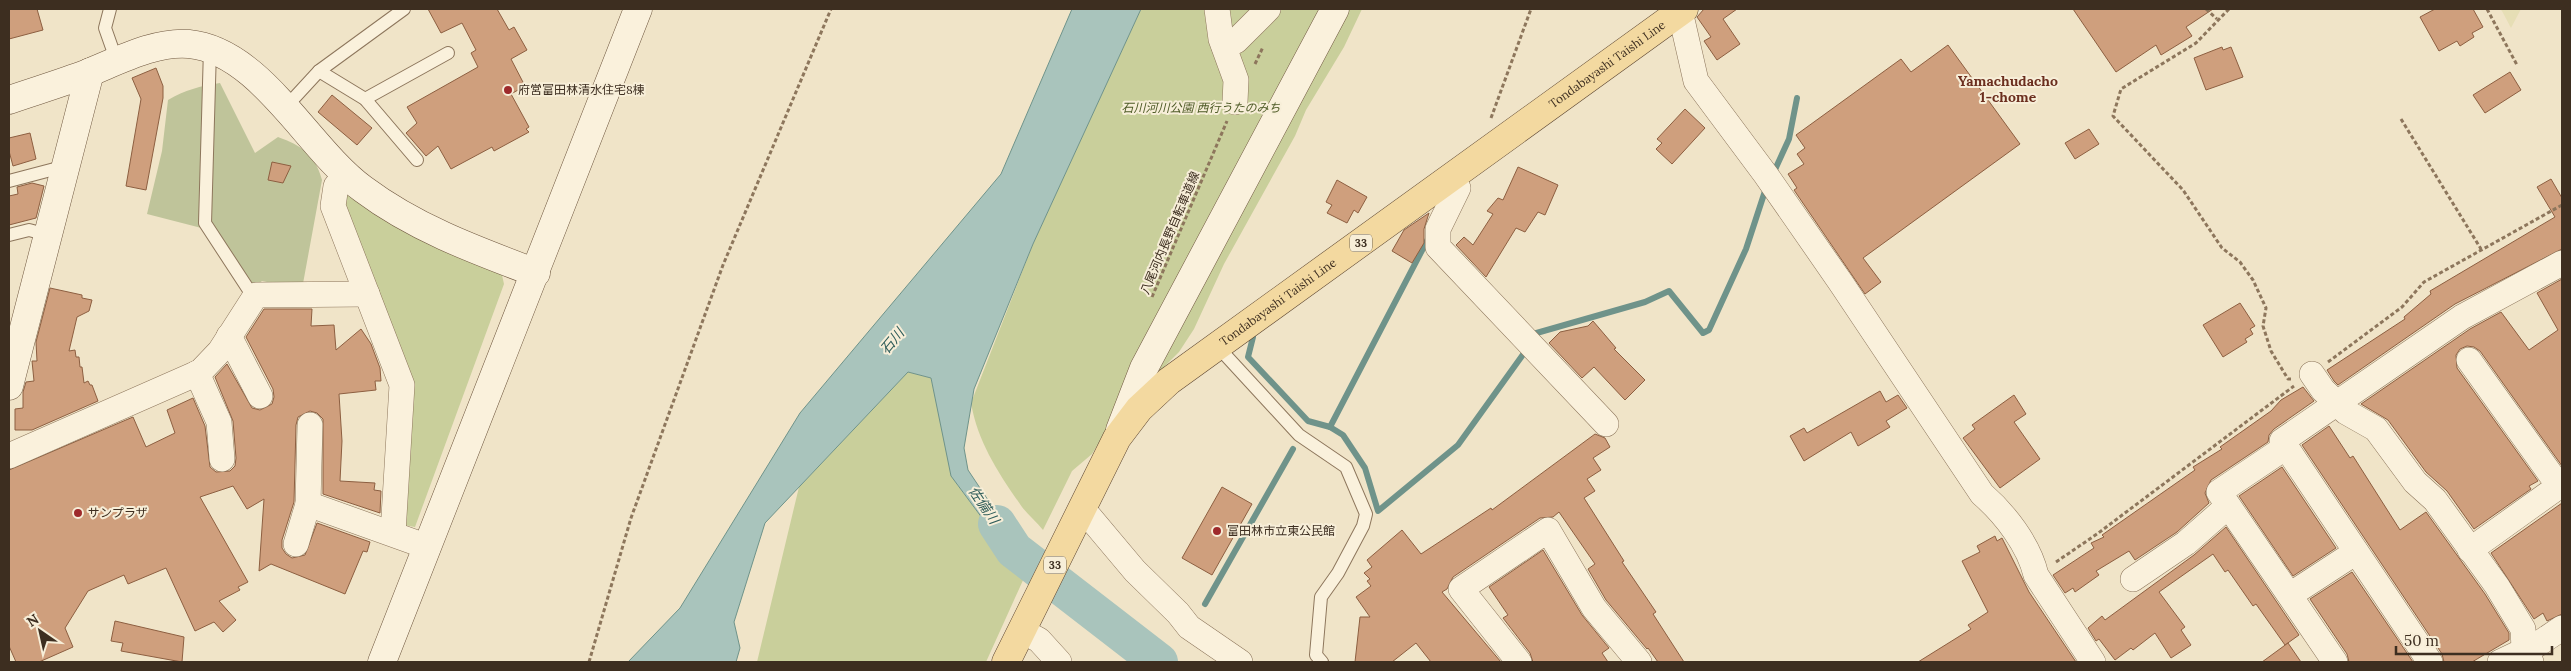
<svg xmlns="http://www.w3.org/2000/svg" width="2571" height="671" viewBox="0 0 2571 671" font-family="Lora,'Noto Sans JP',serif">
<rect width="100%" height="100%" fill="#f0e4c8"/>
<!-- farmland -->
<polygon fill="#e6deb5" points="2500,9 2521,9 2511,28 2502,11"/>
<!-- green -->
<g fill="#c9cf9b">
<path d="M1141,9H1362L1344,47L1306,110L1295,136L1224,264L1194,329L1179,352L1156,375L1107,430L1092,454L1072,471L1043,530C1037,522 1028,515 1022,507C999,474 978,443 971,403L1033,244Z"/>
<path d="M347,189C380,211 412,237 448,253C466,261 484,265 502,275L504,284L415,527L404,525L414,387L344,205Z"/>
<polygon points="908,372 931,378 956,483 1011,557 1029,567 986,662 757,662 799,487"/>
</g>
<!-- cemetery -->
<path fill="#bfc49a" d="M220,83L255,153L278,137C302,146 315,154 322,180L302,289L262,281L254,287L217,232L147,214L162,151L168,100C185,90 200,86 220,83Z"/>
<!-- water -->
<polygon fill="#a9c4bc" stroke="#6f938a" points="1072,9 1141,9 1033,244 974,389 964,448 968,470 1018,545 1032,558 1029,567 1011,557 951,476 931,378 908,372 765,523 734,622 740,648 736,662 628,662 680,608 800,413 1001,174"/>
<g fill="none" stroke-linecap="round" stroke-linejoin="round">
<!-- stream -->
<g stroke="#6f938a" stroke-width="6">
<polyline points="1773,174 1789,139 1797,98"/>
<polyline points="1253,337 1248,357 1308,421 1330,427 1343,435 1365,468 1378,511 1458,445 1527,349"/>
<polyline points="1532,338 1533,334 1645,302 1669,291 1703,333 1709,330 1746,249 1766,188"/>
<polyline points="1330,427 1429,237"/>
<polyline points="1205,604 1293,449"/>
</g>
<!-- river -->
<polyline stroke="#a9c4bc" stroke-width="38" points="997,524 1014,550 1159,662"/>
</g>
<!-- building -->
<g fill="#cf9f7d" stroke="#8d5f41">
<polygon points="9,9 37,9 43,30 9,39"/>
<polygon points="428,9 497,9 509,30 514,27 527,50 511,59 525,86 511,94 529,127 526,129 529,132 494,151 492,147 451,169 438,146 426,156 406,133 417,123 407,107 478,67 471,53 476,50 462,23 441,33"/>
<polygon points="1704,9 1737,9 1723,19 1740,44 1717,60 1704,41 1711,37 1697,17"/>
<polygon points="2073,9 2213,9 2186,27 2192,36 2161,55 2156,45 2116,72"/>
<polygon points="2435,9 2473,9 2483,27 2472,33 2474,37 2460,46 2457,41 2439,51 2420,17"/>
<polygon points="1948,45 2020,144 1863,258 1881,282 1865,294 1794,190 1797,188 1788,174 1804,164 1797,154 1805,148 1796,135 1901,59 1911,72"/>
<polygon points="2222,47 2223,50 2231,47 2243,77 2206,90 2194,58"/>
<polygon points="156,68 163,86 163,98 146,190 126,186 141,99 132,78"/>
<polygon points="2510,72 2521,90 2485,113 2473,95"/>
<polygon points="332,95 372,128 357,145 318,112"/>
<polygon points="1685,109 1705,128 1672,164 1656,149 1662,143 1657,139"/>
<polygon points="2089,129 2099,144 2075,159 2065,143"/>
<polygon points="30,133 36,159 13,166 9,151 9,138"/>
<polygon points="272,162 291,166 283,183 268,180"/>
<polygon points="1518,167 1558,185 1545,215 1538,212 1525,232 1516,228 1486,277 1456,245 1464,237 1473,245 1493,214 1487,211 1498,198 1503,200"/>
<polygon points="2551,179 2562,198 2562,249 2455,304 2338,385 2334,381 2327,370 2405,319 2404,317 2431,294 2430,291 2555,217 2537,187"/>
<polygon points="1337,180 1367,197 1358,213 1354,210 1347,223 1327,213 1332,205 1326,202"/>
<polygon points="32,183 44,186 36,218 9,225 9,196 18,194 17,187"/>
<polygon points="1429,213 1424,229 1424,243 1412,263 1392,251 1404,230"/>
<polygon points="2562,279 2562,466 2480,351 2474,347 2467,346 2460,349 2456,355 2457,368 2538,481 2529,486 2531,489 2474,529 2447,491 2426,472 2388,420 2361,404 2470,329 2501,312 2529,350 2558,330 2537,293"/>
<polygon points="50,288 82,295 82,298 92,300 89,311 77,317 69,351 75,350 76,357 79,357 80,367 82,367 84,383 88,381 90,385 92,385 98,401 32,430 15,430 15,409 23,408 23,392 26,382 34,381 32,361 37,361 36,342"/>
<polygon points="2240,303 2255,326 2250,329 2253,334 2245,339 2247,342 2223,357 2203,325"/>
<polygon points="264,309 312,309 311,326 334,325 336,350 361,329 371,344 380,368 381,381 375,381 376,390 339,394 342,441 340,481 375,483 374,490 381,491 380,513 323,494 323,419 317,413 310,411 298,417 296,425 294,502 282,540 282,548 286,554 292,558 305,555 317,523 370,542 367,552 363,551 345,594 271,564 259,571 264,499 247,509 233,486 200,497 248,582 238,587 240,590 219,601 236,620 223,632 214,622 195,631 166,568 128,584 124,575 88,591 65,628 73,647 39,662 16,662 9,646 9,470 133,417 146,447 175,433 167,410 193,398 205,426 210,467 216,472 230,471 235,466 236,458 233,421 215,377 227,364 252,408 260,410 272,404 274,397 273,389 246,337"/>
<polygon points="1593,321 1616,348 1614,349 1645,380 1625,400 1594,367 1582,378 1549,343 1560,332 1588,326"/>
<polygon points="2303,387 2314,401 2274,429 2269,435 2268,442 2211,480 2205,493 2209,503 2177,532 2135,560 2129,551 2096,571 2099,575 2075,592 2073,588 2065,593 2053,575 2094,548 2091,543 2104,537 2102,535 2195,470 2193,467 2222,449 2220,447 2271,411 2281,400"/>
<polygon points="1880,391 1886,402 1898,395 1907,408 1886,421 1890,427 1858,446 1851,432 1804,461 1790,436 1804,428 1807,433"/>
<polygon points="2014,395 2026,414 2014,422 2040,459 2000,488 1963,438 1975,429 1972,425"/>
<polygon points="2329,426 2350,458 2353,456 2400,530 2426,512 2485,594 2509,633 2509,640 2472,662 2444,662 2442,654 2302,445"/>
<polygon points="1595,434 1605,438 1610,447 1593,458 1601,470 1587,479 1595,491 1584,498 1624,561 1622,562 1656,612 1653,614 1684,662 1658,662 1648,648 1647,649 1606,600 1588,569 1595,564 1559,512 1553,517 1540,518 1453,577 1447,589 1442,592 1501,662 1431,662 1416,643 1392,662 1355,662 1360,617 1370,617 1356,597 1371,586 1367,581 1370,579 1364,573 1372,567 1367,560 1402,530 1421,554 1491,508 1492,510"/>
<polygon points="2282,467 2336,548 2293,576 2239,496"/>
<polygon points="1222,487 1252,504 1212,575 1182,558"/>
<polygon points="2562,503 2562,614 2547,621 2543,613 2534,619 2491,553"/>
<polygon points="2226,527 2299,635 2285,645 2256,604 2253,606 2228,570 2225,572 2213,554 2159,592 2185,627 2181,630 2191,645 2171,658 2155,633 2133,650 2131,648 2115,660 2099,639 2096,641 2088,628 2102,616 2105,620 2194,555"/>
<polygon points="1995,536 1997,541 2002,538 2029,592 2076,662 1918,662 1971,629 1968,625 1988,612 1962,561 1980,552 1977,546"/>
<polygon points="1543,550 1582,615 1609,648 1602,653 1608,662 1533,662 1530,653 1503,618 1508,615 1489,587"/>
<polygon points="2352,572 2413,662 2349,662 2347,654 2310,599"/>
<polygon points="115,621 184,637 182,662 121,651 123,643 111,641"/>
<polygon points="2288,643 2301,662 2262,662"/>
</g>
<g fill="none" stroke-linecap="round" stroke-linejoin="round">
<defs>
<g id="lane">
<polyline points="110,9 105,28 117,62"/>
<polyline points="210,49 205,223 254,298"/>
<polyline points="319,71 365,99 417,160"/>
<polyline points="365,99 448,53"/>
<polyline points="284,109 319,71 404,9"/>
<polyline points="9,181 66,166"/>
<polyline points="9,235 29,230 48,235"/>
<polyline points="1218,347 1299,435 1346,467 1366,514 1363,526 1338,573 1321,597 1316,655 1322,662"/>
</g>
<g id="street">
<polyline points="1217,9 1221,39 1236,80 1235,102"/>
<path d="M1680,11L1696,81L1766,175L1841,283L1982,494C2005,514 2029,545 2036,575L2093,662"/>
<polyline points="1224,46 1236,41 1268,9"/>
<polyline points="347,175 336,186 333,206 402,385 393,533"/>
<polyline points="1452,177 1458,188 1438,229 1438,247 1606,424"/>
<polyline points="229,336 260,396"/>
<polyline points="2469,360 2559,486"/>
<polyline points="197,373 219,422 222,459"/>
<polyline points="2312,374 2323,390 2346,412 2376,429 2415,482 2435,500 2497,586 2523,629 2524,649 2531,662"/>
<polyline points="2286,447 2219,492 2335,662"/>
<polyline points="9,456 200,372 220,351 256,295 367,294"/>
<polyline points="308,504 428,547"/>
<polyline points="1082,508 1135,571 1178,613 1189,627 1240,662"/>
<polyline points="296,544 308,504 310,425"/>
<polyline points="2470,550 2562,484"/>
<polyline points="2133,579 2186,543 2228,506"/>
<polyline points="2290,595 2356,552"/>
<polyline points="1022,631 1039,640 1059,662"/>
<polyline points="1519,662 1461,589 1548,530 1594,608 1639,662"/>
<polyline points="2430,662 2282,441 2462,317 2562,263"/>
<polyline points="2500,662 2538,644 2562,628"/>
</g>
<g id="secondary">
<path d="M9,100C35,91 62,83 88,73C118,61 155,41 189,44C261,51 307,148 363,189C415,228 475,250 536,273"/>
<polyline points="9,386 90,72"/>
<polyline points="1120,430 1144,368 1335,9"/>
<polyline points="382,662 638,9"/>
</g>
<g id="primary">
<path id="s1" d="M1006,662L1117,438L1139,409L1169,381L1684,9"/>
</g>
</defs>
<!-- lane casing -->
<use href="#lane" stroke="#8d765c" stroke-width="14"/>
<!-- street casing -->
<use href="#street" stroke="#8d765c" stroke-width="26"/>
<!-- secondary casing -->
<use href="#secondary" stroke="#6f573f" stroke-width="29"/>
<!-- primary casing -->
<use href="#primary" stroke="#5b4430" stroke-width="29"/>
<!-- path -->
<g stroke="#8d765c" stroke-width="3" stroke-dasharray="4 2.5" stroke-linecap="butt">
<polyline points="2206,9 2217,19"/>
<polyline points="2229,9 2196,43 2121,89 2113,116 2183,190 2222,248 2240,262 2253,280 2266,308 2263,326 2271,351 2288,379 2291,379"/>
<polyline points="2487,9 2517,65"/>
<polyline points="1255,64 1263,47"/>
<polyline points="1491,118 1531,9"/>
<polyline points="2401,119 2481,249"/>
<polyline points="1152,297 1227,121"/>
<polyline points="2328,362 2402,307 2424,282 2562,205"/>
<polyline points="2056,562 2097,534 2294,386"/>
<polyline points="589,662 631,518 723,265 831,9"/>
</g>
<!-- lane -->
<use href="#lane" stroke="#faf1dc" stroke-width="12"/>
<!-- street -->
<use href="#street" stroke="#faf1dc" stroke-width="25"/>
<!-- secondary -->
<use href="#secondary" stroke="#faf1dc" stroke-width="28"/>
<!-- primary -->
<use href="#primary" stroke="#f3d9a0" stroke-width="28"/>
</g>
<!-- markers -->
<g fill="#9e2a2b" stroke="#f7eed8" stroke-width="2">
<circle cx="508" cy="90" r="5"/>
<circle cx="78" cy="513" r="5"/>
<circle cx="1217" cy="531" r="5"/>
</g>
<g text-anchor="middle" stroke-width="4" stroke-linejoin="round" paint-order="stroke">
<!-- shield labels -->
<g fill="#f7eed8" stroke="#756857" stroke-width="1">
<rect x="1350" y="234.5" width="22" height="17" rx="4"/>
<rect x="1044" y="556.5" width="22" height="17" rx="4"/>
</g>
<g font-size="11" font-weight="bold" fill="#3d2e20">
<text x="1361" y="247">33</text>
<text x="1055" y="569">33</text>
</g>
<!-- street labels -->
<g font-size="12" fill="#3d2e20" stroke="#f7eed8">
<text dy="4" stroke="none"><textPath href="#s1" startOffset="868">Tondabayashi Taishi Line</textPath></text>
<text transform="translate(1170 233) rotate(-67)" y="4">八尾河内長野自転車道線</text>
<text dy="4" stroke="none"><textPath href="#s1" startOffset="462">Tondabayashi Taishi Line</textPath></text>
</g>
<!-- poi labels -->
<g font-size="12" fill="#3d2e20" stroke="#f7eed8" text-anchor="start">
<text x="518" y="94">府営富田林清水住宅8棟</text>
<text x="88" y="517">サンプラザ</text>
<text x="1227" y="535">富田林市立東公民館</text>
</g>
<!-- park labels -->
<g font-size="12" font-style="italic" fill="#4d5a26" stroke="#f7eed8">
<text x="1201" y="112">石川河川公園 西行うたのみち</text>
</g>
<!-- neighbourhood labels -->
<g font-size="14" font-weight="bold" fill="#6b2e1e" stroke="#f7eed8">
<text x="2008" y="86">Yamachudacho<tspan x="2008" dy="16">1-chome</tspan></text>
</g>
<!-- water labels -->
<g font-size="14" font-style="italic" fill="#2f5d5a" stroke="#f7eed8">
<text transform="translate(892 341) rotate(-50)" y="5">石川</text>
<text transform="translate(984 505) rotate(56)" y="5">佐備川</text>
</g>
</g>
<!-- border -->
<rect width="2571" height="671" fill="none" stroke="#3d2e20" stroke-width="20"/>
<!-- north arrow -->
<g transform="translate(40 631) rotate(326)" stroke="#f7eed8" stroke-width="4" paint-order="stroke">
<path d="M0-4L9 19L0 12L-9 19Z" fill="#3d2e20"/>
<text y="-8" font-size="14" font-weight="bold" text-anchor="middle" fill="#3d2e20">N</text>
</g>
<!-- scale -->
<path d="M2396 646v8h156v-8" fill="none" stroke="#3d2e20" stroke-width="2.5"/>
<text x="2404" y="646" font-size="15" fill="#3d2e20" stroke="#f7eed8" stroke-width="4" paint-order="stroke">50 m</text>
</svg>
